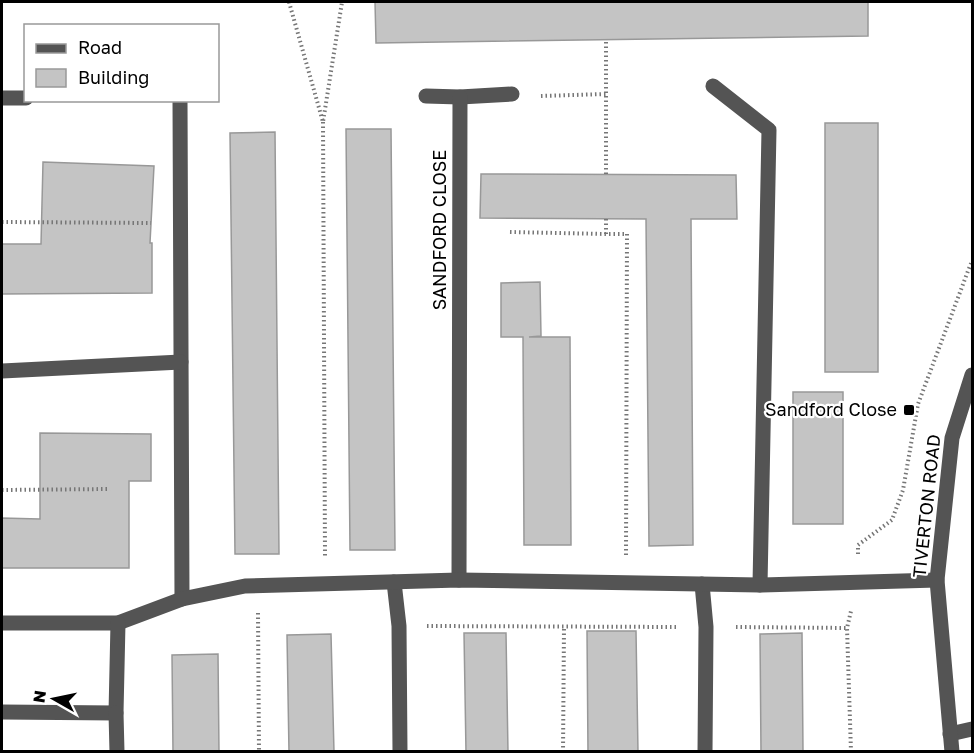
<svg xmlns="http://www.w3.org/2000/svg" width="974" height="753" viewBox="0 0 974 753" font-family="'Golos Text',sans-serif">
<rect width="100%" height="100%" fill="#fff"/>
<!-- building -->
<g fill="#c4c4c4" stroke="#989898" stroke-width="1.5">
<polygon points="375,2 868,2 868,36 376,43"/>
<rect x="825" y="123" width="53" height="249"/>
<polygon points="346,129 391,129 395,550 350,550"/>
<polygon points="275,132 279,554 235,554 230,133"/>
<polygon points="43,162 154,166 150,243 152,243 152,293 2,294 2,244 41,244"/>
<polygon points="481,174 736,175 737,219 691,219 693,545 649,546 646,219 480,218"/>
<polygon points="540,282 541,336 529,337 570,337 571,545 524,545 523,337 501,337 501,283"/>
<rect x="793" y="392" width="50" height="132"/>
<polygon points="40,433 151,434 151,481 129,481 129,568 2,568 2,518 40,519"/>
<polygon points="587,631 636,631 638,752 588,752"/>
<polygon points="464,633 506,633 508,752 466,752"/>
<polygon points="802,633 803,752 761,752 760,634"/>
<polygon points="331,634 334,752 289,752 287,635"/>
<polygon points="218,654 219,752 173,752 172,655"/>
</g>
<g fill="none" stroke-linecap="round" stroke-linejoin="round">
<!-- path -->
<g stroke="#767676" stroke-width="4" stroke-dasharray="1.5 3" stroke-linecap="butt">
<polyline points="289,2 323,122 342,2"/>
<polyline points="541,96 606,94"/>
<polyline points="323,122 325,556"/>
<polyline points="606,174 606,40"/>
<polyline points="606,219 606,234 627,234 626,555"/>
<polyline points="2,222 151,223"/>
<polyline points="510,232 606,234"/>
<polyline points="2,490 110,489"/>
<polyline points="858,554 858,545 892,520 903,490 918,404 968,271 972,261"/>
<polyline points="258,613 259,752"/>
<polyline points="427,626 678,627"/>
<polyline points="736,627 847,628"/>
<polyline points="563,752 564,627"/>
<polyline points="851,752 847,628 851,611"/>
</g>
<!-- minor -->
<g stroke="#545454" stroke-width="15">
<polyline points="713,86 769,130 760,585"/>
<polyline points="426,96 460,97 512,94"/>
<polyline points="2,98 26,98"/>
<polyline points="180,100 182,599"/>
<polyline points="2,371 181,362"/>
<polyline points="459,580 460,97"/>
<polyline points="394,582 399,626 400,752"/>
<polyline points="702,584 706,627 705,752"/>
<polyline points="2,623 118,623 182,599 245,586 459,580 760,585 937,580"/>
<polyline points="2,712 116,713 118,623"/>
<polyline points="116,713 117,752"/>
<polyline points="950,734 972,729"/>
<polyline points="952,752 937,580 952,438 972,375"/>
</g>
</g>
<!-- markers -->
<rect fill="#000" stroke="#fff" stroke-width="2" x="903" y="404" width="12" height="12" rx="3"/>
<g text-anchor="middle" stroke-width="4.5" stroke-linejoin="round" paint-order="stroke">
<!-- street labels -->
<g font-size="18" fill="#000" stroke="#fff">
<text transform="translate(440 230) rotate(-90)" y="6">SANDFORD CLOSE</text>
<text transform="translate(927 506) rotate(-84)" y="6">TIVERTON ROAD</text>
</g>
<!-- poi labels -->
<g font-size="18" fill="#000" stroke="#fff" text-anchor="end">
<text x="897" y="416">Sandford Close</text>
</g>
</g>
<!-- border -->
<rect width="974" height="753" fill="none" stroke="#000000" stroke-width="6"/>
<!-- legend -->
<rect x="24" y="24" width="195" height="78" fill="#ffffff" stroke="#999999" stroke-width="1.5"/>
<rect x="36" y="44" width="30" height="9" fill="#545454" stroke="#999999" stroke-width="1.5"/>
<text x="78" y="54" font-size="18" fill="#000000">Road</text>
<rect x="36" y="69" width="30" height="18" fill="#c4c4c4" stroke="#999999" stroke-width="1.5"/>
<text x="78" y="84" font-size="18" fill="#000000">Building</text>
<!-- north arrow -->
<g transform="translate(54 699) rotate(279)" stroke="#ffffff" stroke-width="4.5" paint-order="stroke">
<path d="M0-4.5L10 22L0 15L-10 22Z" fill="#000000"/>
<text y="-9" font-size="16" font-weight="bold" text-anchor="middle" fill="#000000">N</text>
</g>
</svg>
